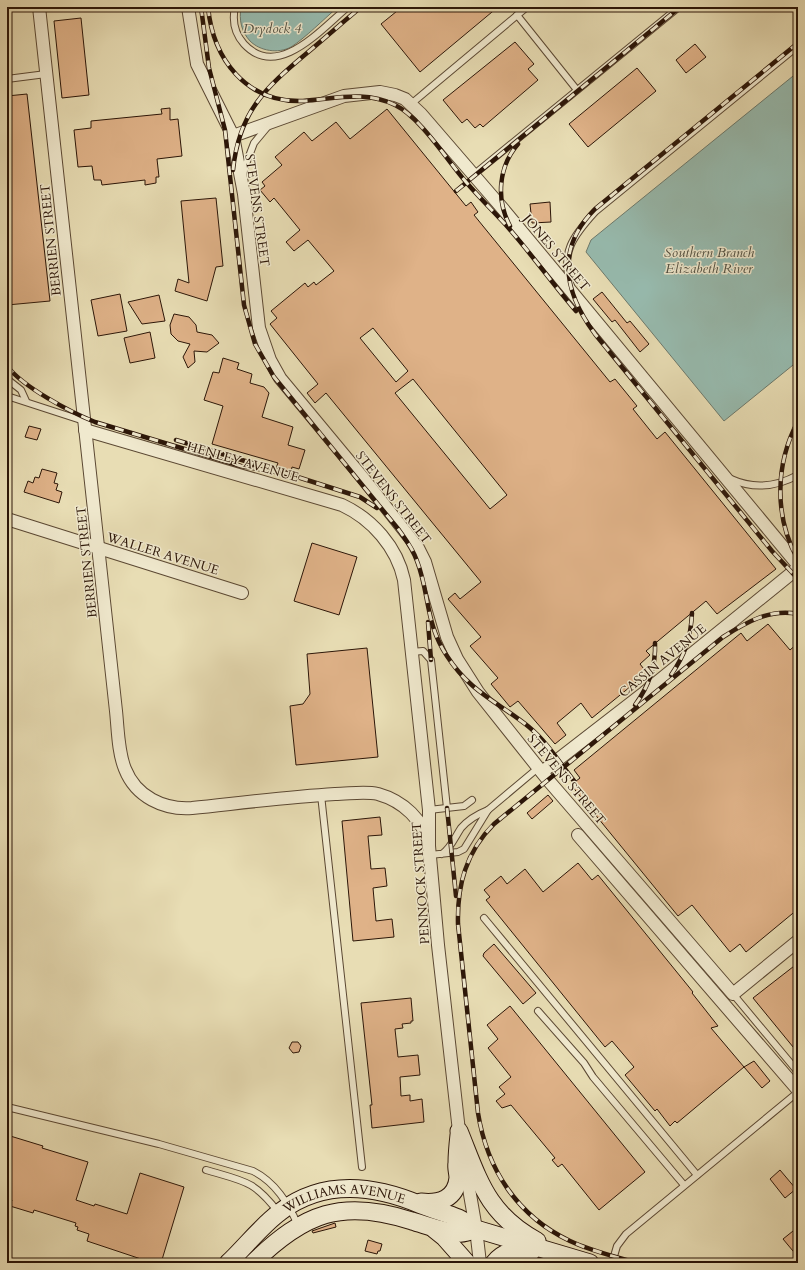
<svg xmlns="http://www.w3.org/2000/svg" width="805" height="1270" viewBox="0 0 805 1270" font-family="Cardo,serif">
<rect width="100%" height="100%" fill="#e8ddb4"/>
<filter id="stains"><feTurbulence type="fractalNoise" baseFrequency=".005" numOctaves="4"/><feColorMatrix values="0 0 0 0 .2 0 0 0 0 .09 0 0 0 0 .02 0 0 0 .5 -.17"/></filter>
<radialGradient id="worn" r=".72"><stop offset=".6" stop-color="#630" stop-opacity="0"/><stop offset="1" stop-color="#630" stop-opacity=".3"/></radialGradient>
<!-- water -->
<g fill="#97bbaf" stroke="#6c796c">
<path d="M241,7H338C325,18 304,39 291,47C278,54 260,51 250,41C241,31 239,20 241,7Z"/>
<polygon points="798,72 798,361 724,421 586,252 591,240"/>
</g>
<!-- building -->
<g fill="#dfb288" stroke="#2c1608" fill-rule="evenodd">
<polygon points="402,7 498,7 420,72 381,24"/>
<polygon points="81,18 89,95 62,98 54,21"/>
<polygon points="515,42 534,64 528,69 538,80 483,127 480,124 475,128 467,119 462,123 443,100"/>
<polygon points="695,44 706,57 686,73 676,60"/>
<polygon points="637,68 656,91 588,147 569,124"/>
<polygon points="27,94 50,301 7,305 7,96"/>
<polygon points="170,108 170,120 178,119 182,156 157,159 159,177 156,177 156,183 145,185 145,180 102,185 101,180 94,180 92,166 78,167 74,130 91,128 91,121 162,114 161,109"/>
<path d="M387,109L466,206L471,202L478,212L474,215L610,382L615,379L637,406L633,409L657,439L665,432L776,569L717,614L706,601L646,651L650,655L640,664L647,673L592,718L581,703L557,723L566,735L555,744L518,701L510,707L491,684L498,678L470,646L481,637L448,599L455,593L460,599L481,582L326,393L315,403L307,393L318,384L270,324L277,318L271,311L305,283L308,287L314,282L316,285L334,271L308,240L294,251L286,242L300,230L274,198L270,202L260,190L265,186L262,182L282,165L275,157L304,132L312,141L336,122L350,139ZM373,328L408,371L396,382L360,338ZM413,379L507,495L490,509L395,393Z"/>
<polygon points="216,198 223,266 216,267 207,301 175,291 178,279 189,283 181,201"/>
<polygon points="550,202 551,222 532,223 530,204"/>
<polygon points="602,292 627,323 630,321 649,344 640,352 615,320 612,322 593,299"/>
<polygon points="120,294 127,331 98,336 91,300"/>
<polygon points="159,295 165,321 142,324 128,302"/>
<polygon points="174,314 189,317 196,325 197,332 212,335 219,343 207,352 194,351 195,362 188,368 183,357 190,344 178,341 171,334 170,325"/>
<polygon points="150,332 155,358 130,363 124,338"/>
<polygon points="223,358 239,363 237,369 252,374 250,383 264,387 269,393 262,417 293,427 288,445 305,450 299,469 292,467 291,472 276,468 278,463 212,444 223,406 204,400 213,372 219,373"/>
<polygon points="29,426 41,429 37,440 25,437"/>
<polygon points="42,469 57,473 54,483 58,484 56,490 62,492 59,503 24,492 28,481 33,483 35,477 39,478"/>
<polygon points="312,543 357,557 339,615 294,601"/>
<polygon points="768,624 790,650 798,643 798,909 746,952 740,944 730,952 692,905 678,916 571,785 580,778 574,770 741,633 747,641"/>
<polygon points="367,648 378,757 296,765 290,706 303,704 310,694 307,654"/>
<polygon points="548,795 553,801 532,819 527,813"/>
<polygon points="380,817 382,835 368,836 371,869 385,868 387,886 373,888 376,921 392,919 394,937 353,941 342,821"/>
<polygon points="578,863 592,880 598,875 693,992 692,993 718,1026 711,1028 744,1067 677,1123 675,1121 670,1126 657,1109 655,1111 625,1075 634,1067 612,1041 605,1047 486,900 490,897 484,890 501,876 507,884 525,869 543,892"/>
<polygon points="494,944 536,993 523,1004 483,956 484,953"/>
<polygon points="798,963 798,1053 753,998"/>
<polygon points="411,998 413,1021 411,1021 411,1023 402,1024 403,1028 395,1029 398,1057 418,1055 420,1075 400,1077 401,1096 410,1095 410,1101 422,1099 424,1122 372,1128 370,1105 372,1105 361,1003"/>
<polygon points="510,1006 645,1172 599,1210 562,1164 558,1167 552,1160 555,1158 511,1105 502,1108 496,1101 505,1094 499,1087 511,1077 488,1048 498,1039 487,1025"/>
<polygon points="292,1042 298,1042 301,1046 299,1052 293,1053 289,1048"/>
<polygon points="754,1061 770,1081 762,1088 744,1067"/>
<polygon points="7,1135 43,1146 42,1148 88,1162 76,1200 94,1206 95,1204 127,1214 140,1173 184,1187 161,1263 153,1263 87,1241 89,1234 77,1230 78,1227 75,1226 76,1223 34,1210 33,1213 10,1206 12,1200 7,1198"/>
<polygon points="780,1170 796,1189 785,1198 770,1179"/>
<polygon points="335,1223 336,1227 313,1233 312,1231"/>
<polygon points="798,1227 798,1257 783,1239"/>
<polygon points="368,1240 382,1244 380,1251 378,1251 377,1254 365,1251"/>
</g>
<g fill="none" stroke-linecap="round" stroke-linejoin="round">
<defs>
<g id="lane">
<path d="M235,7C232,21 235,34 244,44C278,81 322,28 348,7"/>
<polyline points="517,15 577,90"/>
<polyline points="7,79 46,74"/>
<polyline points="411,104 527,7"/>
<polyline points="243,172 254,143 269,125"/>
<polyline points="472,176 679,7"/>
<path d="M571,286C560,253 573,236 595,212L798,46"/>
<polyline points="7,379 21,390 26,401"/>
<polyline points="7,396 84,421"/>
<path d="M731,479C753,489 776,487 798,475"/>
<polyline points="411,652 423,651 431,660 447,808"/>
<polyline points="321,795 362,1167"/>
<polyline points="429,810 464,806 472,800"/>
<polyline points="488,810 538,768"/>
<path d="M430,855L458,852L464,849L488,810C478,814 468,820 461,828C455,837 451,848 442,854"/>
<polyline points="484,918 697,1175"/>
<polyline points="733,994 798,1072"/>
<polyline points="538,1011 584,1063 593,1077 684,1185"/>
<path d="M7,1107L159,1144L253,1171C275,1182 288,1203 298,1225"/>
<path d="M206,1170C243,1181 254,1180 278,1212"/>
<polyline points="612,1263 617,1246 626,1234 798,1092"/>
</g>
<g id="street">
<path d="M39,7L116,711C118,730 118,752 125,769C136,797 164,810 192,808C240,803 287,797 335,794C349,794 364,791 378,794C403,801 424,820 429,846"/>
<polyline points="188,7 197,64 233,136 244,194 259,328 270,360 280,378 363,478 418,548 425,562 447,637 457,659 478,692 548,780 733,994 798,941"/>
<polyline points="233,136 344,96 380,92 395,95 405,99 421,114 503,209 798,565"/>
<path d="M85,430L342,505C372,519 397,547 404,580L429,810V846L438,945L459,1131L476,1229L480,1263"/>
<polyline points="7,519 242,593"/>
<polyline points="542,772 644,693 798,568"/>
<polyline points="578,835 798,1090"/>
</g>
<g id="secondary">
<path d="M459,1131C479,1180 487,1214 537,1241"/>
<path d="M421,1202C439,1204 456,1199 458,1178C458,1173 456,1168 457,1163C457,1154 458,1144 459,1135"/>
<polyline points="434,1229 444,1237 467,1263"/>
<path id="s1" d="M228,1263C245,1247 262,1225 280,1212C323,1179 374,1185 421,1205C443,1214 458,1214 476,1229L590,1263"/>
<path d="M253,1263C304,1213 342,1198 412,1221C426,1225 443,1232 459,1233C464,1234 471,1231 476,1229"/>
<path d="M494,1263C504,1250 517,1250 532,1251"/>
</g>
</defs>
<!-- lane casing -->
<use href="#lane" stroke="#5b4833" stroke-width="8"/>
<!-- street casing -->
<use href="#street" stroke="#5b4833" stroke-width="14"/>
<!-- secondary casing -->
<use href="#secondary" stroke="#2c1608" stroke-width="19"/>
<!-- lane -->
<use href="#lane" stroke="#f0e9ce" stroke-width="6"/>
<!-- street -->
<use href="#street" stroke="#f0e9ce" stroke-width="12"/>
<!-- secondary -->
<use href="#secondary" stroke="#f0e9ce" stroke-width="17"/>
<defs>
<g id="rail">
<path d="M201,7L209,68L225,130L244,305L255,344L274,377L399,530C406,540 413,549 417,561C430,595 425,623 447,656C470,692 498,702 529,727C547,742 560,763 574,781"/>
<path d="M208,7C213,59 246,103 303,101C335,99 364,90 395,105C420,117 447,160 466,182C479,197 492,210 505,224C530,252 552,283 576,311"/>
<path d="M798,43L595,209C555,249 564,292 595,334L772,551L798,579"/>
<path d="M233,170C239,112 265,88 307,53C325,38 343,22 361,7"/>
<polyline points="456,191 680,7"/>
<path d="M510,226C496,200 498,167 518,144"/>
<path d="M7,366C23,387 70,412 95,422L241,466L287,474"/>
<path d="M798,421C775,464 774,517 798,560"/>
<polyline points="176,440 255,464"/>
<polyline points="282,472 360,497 377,508"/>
<polyline points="428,622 431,660"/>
<path d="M671,675C685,655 691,637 692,613"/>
<path d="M635,705C649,686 656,666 655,643"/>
<polyline points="447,808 456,896"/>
<path d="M636,1263C614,1256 591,1251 570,1241C517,1216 487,1169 478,1113L458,924C457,885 466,852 494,824L723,637C745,623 770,608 798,614"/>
</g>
</defs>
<!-- rail casing -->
<use href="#rail" stroke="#2c1608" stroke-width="4.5"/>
<!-- rail -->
<use href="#rail" stroke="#f0e9ce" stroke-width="3" stroke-dasharray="9" stroke-linecap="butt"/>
</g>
<g text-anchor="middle" stroke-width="3" stroke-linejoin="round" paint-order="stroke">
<!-- street labels -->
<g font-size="13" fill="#2c1608" stroke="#f0e9ce">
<text transform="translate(258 210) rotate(82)" y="5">STEVENS STREET</text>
<text transform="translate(50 240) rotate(-96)" y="5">BERRIEN STREET</text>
<text transform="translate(557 252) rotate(50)" y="5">JONES STREET</text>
<text transform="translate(243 461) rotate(16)" y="5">HENLEY AVENUE</text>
<text transform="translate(394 497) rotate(52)" y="5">STEVENS STREET</text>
<text transform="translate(163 553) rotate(17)" y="5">WALLER AVENUE</text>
<text transform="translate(86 562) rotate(-96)" y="5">BERRIEN STREET</text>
<text transform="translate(662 660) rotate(-39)" y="5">CASSIN AVENUE</text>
<text transform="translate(567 779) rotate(50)" y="5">STEVENS STREET</text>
<text transform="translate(420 883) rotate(-94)" y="5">PENNOCK STREET</text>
<text dy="5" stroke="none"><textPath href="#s1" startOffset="141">WILLIAMS AVENUE</textPath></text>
</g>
<!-- water labels -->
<g font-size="14" font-style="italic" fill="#515042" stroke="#f0e9ce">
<text x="272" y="33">Drydock 4</text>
<text x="709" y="257">Southern Branch<tspan x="709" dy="16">Elizabeth River</tspan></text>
</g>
</g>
<!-- margin -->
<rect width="805" height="1270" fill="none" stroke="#e8ddb4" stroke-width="24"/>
<rect x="8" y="8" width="789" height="1254" fill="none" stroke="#2c1608" stroke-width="2"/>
<rect x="12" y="12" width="781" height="1246" fill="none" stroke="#2c1608"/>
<rect width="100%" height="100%" filter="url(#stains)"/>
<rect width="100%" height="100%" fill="url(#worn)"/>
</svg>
